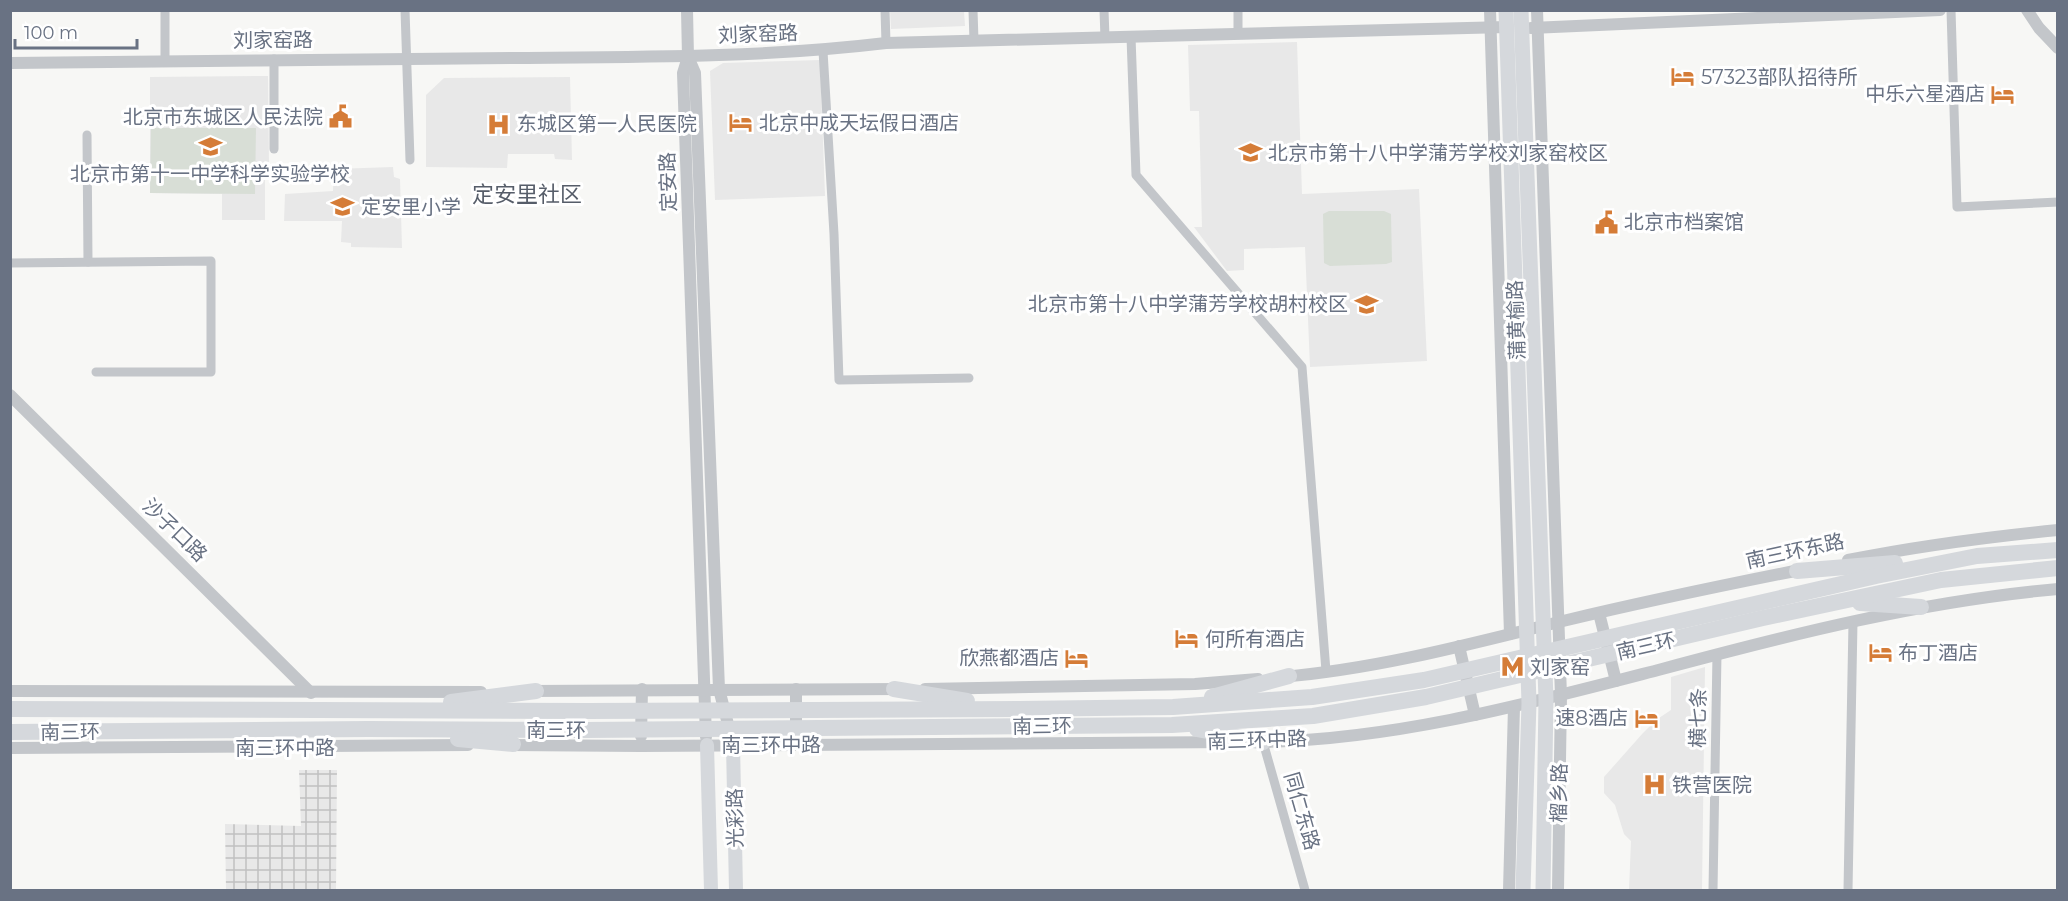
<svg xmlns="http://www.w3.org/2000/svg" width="2068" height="901" viewBox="0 0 2068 901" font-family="Montserrat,'Noto Sans SC',sans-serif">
<defs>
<pattern id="industrial-grid" width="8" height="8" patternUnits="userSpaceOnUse" patternTransform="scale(1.5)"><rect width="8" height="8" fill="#e8e8e8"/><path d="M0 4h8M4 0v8" fill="none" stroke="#c0c0c1"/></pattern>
</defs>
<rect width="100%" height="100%" fill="#f7f7f5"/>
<!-- built -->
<g fill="#e8e8e8">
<polygon points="890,11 964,11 965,26 891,29"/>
<polygon points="1297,42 1302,194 1419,189 1427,361 1310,367 1305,247 1244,249 1244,270 1227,271 1194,227 1202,227 1199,111 1190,111 1188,45"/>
<polygon points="820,60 825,196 715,200 710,71 723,63"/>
<polygon points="268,76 269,164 265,165 265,220 222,220 222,194 150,193 150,77"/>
<polygon points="570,77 572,160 555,159 554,154 508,154 507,168 426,167 426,95 444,78"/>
<polygon points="393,167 394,177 400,179 402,248 351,247 351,243 341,242 342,221 284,221 285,194 333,191 334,169"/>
<polygon points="1705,667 1702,890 1629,890 1631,841 1624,834 1615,805 1604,793 1604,777 1643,733 1656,720 1671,710 1671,677"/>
</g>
<!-- industrial -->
<polygon fill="url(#industrial-grid)" points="299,770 337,770 336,890 226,890 225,824 301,826"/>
<!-- garden -->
<g fill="#d8ded6">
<polygon points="151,128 256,128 255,194 150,193"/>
<polygon points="1329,211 1384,211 1391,214 1392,262 1386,264 1330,266 1324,263 1323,214"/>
</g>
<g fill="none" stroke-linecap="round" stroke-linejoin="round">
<!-- minor -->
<g stroke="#c3c6ca" stroke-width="9">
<polyline points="165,10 165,61"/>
<polyline points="405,10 410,160"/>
<polyline points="885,10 886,43"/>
<polyline points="973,10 974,41"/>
<polyline points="1104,10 1105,38"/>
<polyline points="1238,10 1238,34"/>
<polyline points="1951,10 1957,207 2058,202"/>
<polyline points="1131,37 1136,175 1302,367 1326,671"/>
<polyline points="823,51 834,234 839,380 969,378"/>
<polyline points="274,59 274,149"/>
<polyline points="87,135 88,262"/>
<polyline points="10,263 211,261 211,372 96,372"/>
<polyline points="1263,742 1305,890"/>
<polyline points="1713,890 1717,654"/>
<polyline points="1848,890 1853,622"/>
</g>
<!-- tertiary -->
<g stroke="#c3c6ca" stroke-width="12">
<polyline points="687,10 688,57 683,73 706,737"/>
<polyline points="1490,10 1510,634"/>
<polyline points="1537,10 1561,696 1558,890"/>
<polyline points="2027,10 2039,28 2058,48"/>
<polyline points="1531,28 1940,10"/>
<polyline points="688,57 695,73 719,689 731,736"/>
<path d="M10,63C177,61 343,60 510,58C635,57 761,58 886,43L1507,27"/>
<polyline points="10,395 311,693"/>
<path d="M1848,560C1918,546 1987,537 2058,530"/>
<polyline points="1599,613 1616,681"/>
<polyline points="1459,646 1475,715"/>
<path d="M1281,677C1377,669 1470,644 1563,621C1643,602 1724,585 1805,569"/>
<polyline points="925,689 1195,684 1258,679"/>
<polyline points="10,691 481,692"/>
<polyline points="529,691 901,689"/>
<polyline points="641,736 642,689"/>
<polyline points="796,736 796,689"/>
<path d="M1256,742C1392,741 1531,703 1662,669C1792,634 1923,601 2058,589"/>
<polyline points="506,745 641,746 1235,742"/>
<polyline points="10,748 468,745"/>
<polyline points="1509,890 1514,707"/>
</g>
<!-- secondary -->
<g stroke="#d5d8dc" stroke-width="14">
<polyline points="707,745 711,890"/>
<polyline points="733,745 736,890"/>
</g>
<!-- primary -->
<g stroke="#d5d8dc" stroke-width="15">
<polyline points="1506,10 1529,703 1523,890"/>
<polyline points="1521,10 1546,699 1543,890"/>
</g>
<!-- trunk -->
<g stroke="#d5d8dc" stroke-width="16">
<polyline points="1797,571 1895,563"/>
<polyline points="1860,603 1921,607"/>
<polyline points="894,689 967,701"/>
<polyline points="1212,697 1289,676"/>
<polyline points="451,702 536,691"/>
<polyline points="10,709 588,711 1019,709 1173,707 1312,697 1424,680 1876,576 1977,556 2058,550"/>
<polyline points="1197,729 1263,742"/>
<polyline points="10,732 368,729 586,730 1172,725 1313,716 1426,697 1763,618 1941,580 2058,568"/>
<polyline points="458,739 513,744"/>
</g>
</g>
<!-- icons -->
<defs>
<symbol id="hotel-bare" viewBox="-9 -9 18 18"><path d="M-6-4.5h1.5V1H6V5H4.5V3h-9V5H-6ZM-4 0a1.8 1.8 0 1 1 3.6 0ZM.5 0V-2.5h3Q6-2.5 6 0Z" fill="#d57c37" stroke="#fff" stroke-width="2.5" paint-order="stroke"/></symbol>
<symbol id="civic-bare" viewBox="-9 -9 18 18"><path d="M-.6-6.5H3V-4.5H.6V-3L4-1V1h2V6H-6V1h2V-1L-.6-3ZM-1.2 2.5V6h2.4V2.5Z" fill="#d57c37" stroke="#fff" stroke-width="2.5" paint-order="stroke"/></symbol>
<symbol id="hospital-bare" viewBox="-9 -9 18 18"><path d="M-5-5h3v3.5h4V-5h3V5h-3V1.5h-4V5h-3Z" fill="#d57c37" stroke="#fff" stroke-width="2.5" paint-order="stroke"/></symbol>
<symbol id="school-bare" viewBox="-9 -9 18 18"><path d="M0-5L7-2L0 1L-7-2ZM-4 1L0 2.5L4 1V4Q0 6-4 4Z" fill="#d57c37" stroke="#fff" stroke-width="2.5" paint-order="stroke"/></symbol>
<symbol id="metro-bare" viewBox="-9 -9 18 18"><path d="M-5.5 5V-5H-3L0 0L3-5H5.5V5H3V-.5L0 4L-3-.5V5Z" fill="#d57c37" stroke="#fff" stroke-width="2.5" paint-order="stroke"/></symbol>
</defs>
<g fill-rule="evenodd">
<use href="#hotel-bare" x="1666" y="60" width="33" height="33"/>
<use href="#hotel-bare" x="1986" y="78" width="33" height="33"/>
<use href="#civic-bare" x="324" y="100" width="33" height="33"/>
<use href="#hotel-bare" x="724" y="106" width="33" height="33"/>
<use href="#hospital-bare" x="482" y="108" width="33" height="33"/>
<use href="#school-bare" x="194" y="130" width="33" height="33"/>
<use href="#school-bare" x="1234" y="136" width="33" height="33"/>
<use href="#school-bare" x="326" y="190" width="33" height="33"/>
<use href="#civic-bare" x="1590" y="206" width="33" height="33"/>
<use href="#school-bare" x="1350" y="288" width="33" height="33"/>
<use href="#hotel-bare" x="1170" y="622" width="33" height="33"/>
<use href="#hotel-bare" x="1864" y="636" width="33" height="33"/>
<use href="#hotel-bare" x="1060" y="642" width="33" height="33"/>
<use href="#metro-bare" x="1496" y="650" width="33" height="33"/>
<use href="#hotel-bare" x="1630" y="702" width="33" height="33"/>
<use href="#hospital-bare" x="1638" y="768" width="33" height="33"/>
</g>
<g text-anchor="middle" stroke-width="6" stroke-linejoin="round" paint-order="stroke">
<!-- street labels -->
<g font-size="20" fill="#697283" stroke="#fff">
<text transform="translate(758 34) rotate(-2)" y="7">刘家窑路</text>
<text x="273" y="47">刘家窑路</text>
<text transform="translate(668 182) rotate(-92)" y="7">定安路</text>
<text transform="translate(1516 320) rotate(-92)" y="7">蒲黄榆路</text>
<text transform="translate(175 530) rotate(44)" y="7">沙子口路</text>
<text transform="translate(1795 551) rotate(-12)" y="7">南三环东路</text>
<text transform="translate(1646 646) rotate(-13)" y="7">南三环</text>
<text transform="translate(1698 718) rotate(-89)" y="7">横七条</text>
<text transform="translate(1042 726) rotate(-1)" y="7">南三环</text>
<text x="556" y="737">南三环</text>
<text transform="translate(70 732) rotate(-1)" y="7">南三环</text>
<text transform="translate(1257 740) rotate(-2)" y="7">南三环中路</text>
<text x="771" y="752">南三环中路</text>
<text x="285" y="755">南三环中路</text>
<text transform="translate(1559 793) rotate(-89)" y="7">榴乡路</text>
<text transform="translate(1302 811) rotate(74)" y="7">同仁东路</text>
<text transform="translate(735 818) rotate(-91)" y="7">光彩路</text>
</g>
<!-- poi labels -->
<g font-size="20" fill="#697283" stroke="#fff" text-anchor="start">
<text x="1701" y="84">57323部队招待所</text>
<text x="1985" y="101" text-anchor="end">中乐六星酒店</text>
<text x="323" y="124" text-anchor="end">北京市东城区人民法院</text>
<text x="759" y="130">北京中成天坛假日酒店</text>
<text x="517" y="131">东城区第一人民医院</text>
<text x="1268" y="160">北京市第十八中学蒲芳学校刘家窑校区</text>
<text x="210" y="181" text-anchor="middle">北京市第十一中学科学实验学校</text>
<text x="361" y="214">定安里小学</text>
<text x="1624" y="229">北京市档案馆</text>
<text x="1348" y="311" text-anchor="end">北京市第十八中学蒲芳学校胡村校区</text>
<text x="1205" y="646">何所有酒店</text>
<text x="1898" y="660">布丁酒店</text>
<text x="1059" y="665" text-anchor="end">欣燕都酒店</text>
<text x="1530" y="674">刘家窑</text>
<text x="1628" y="725" text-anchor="end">速8酒店</text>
<text x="1672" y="792">铁营医院</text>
</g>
<!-- quarter labels -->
<g font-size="22" fill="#565d69" stroke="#fff">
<text x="527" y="202">定安里社区</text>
</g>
</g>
<!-- border -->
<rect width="2068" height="901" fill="none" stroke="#697283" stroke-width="24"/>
<!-- scale -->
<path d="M15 39v9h122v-9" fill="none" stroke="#697283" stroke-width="3"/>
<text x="24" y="39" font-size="18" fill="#697283" stroke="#ffffff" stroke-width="4.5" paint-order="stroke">100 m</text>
</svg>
